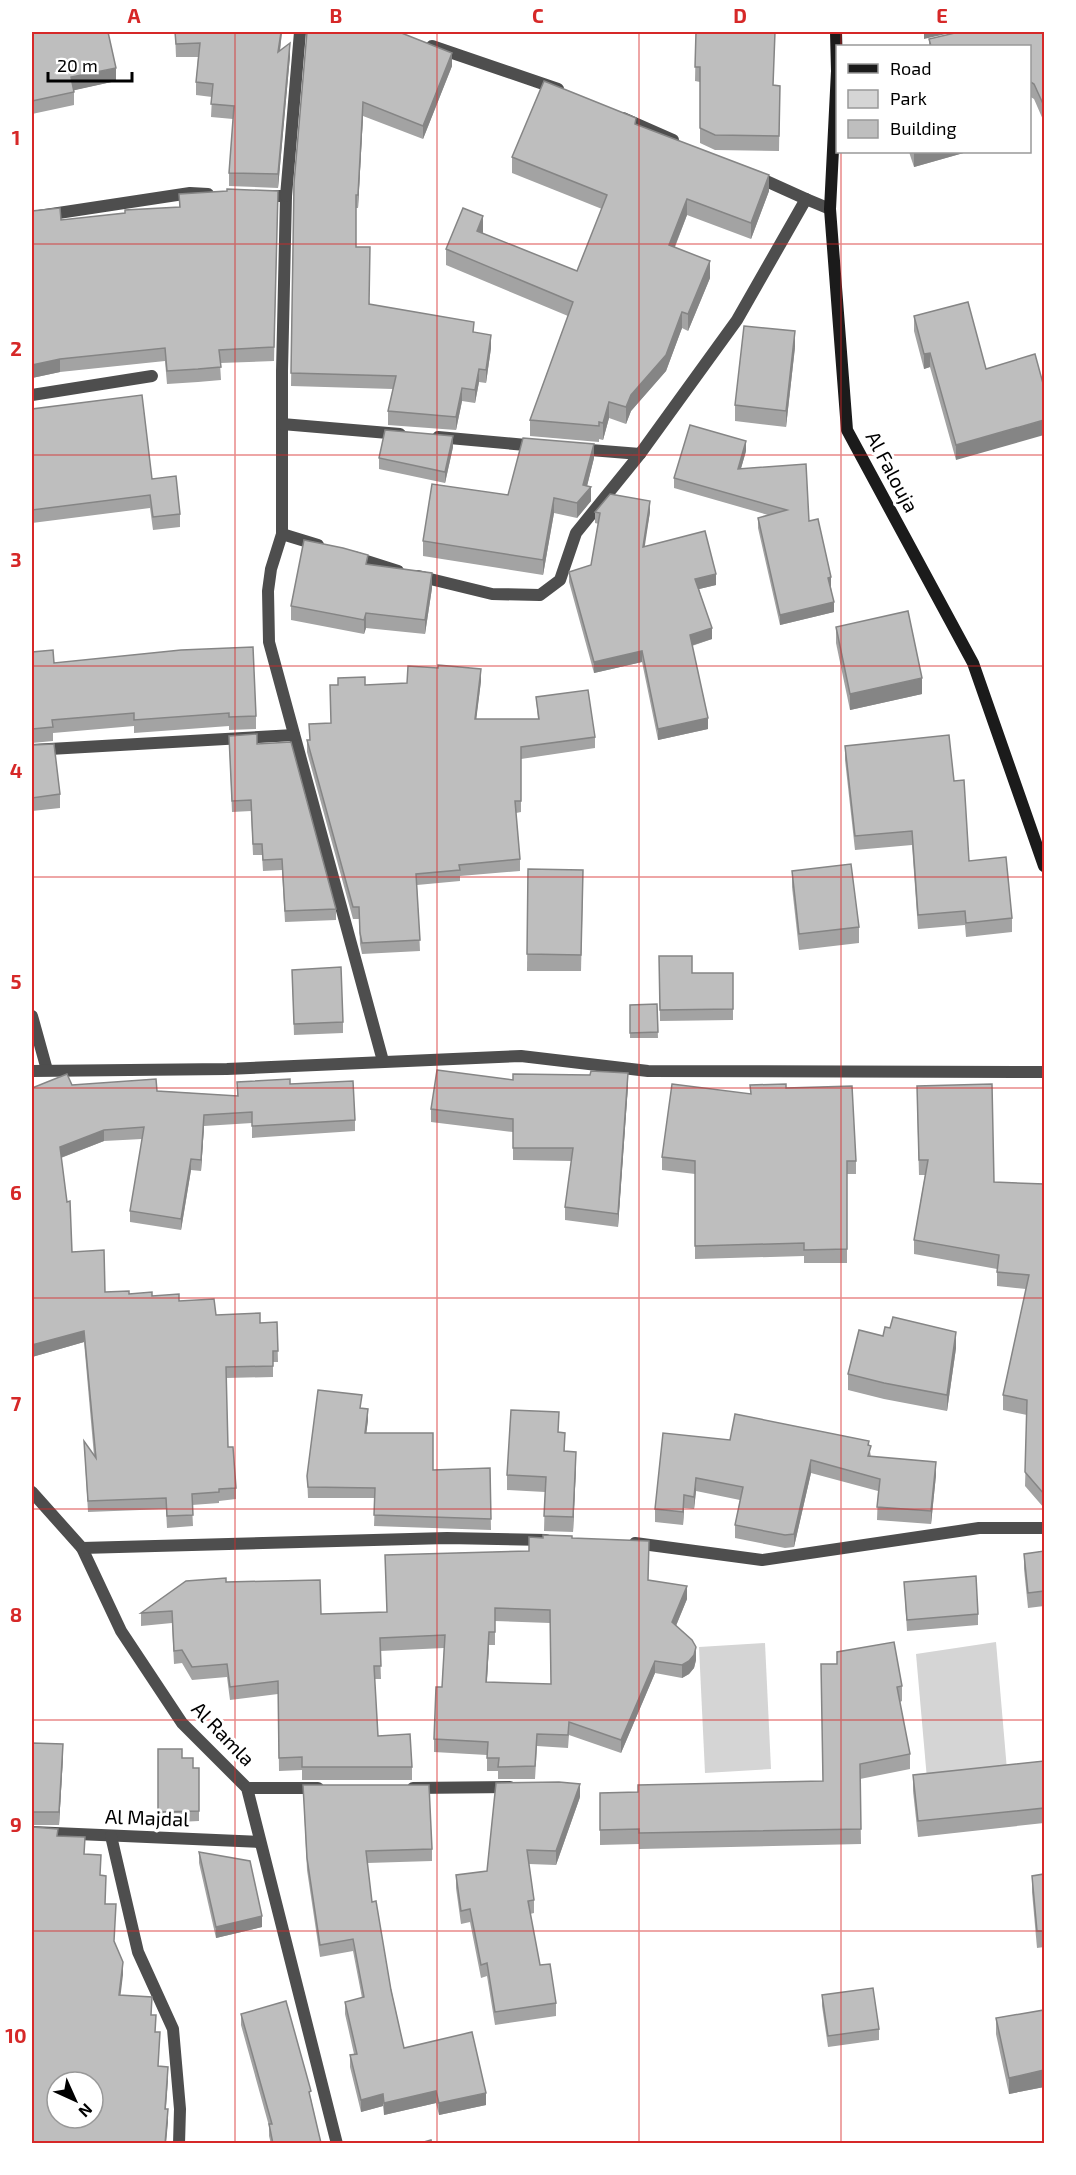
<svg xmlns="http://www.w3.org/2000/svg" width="1076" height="2175" viewBox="0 0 1076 2175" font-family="'Exo 2',sans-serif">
<rect width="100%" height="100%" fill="#fff"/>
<!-- green -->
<g fill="#d5d5d5">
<polygon points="996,1642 1007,1770 927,1779 916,1654"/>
<polygon points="765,1643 771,1769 705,1773 699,1647"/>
</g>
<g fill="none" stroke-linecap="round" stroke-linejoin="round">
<!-- minor -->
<g stroke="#4e4e4e" stroke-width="12">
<polyline points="432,46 558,89"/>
<polyline points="623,118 673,140"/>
<polyline points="755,176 806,199"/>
<polyline points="262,196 286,196 282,371 282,534"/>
<polyline points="286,196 300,32"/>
<polyline points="32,217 190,193 208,194"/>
<polyline points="32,395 152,376"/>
<polyline points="282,424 400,434"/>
<polyline points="438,437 537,446"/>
<polyline points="578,449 640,454"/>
<polyline points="318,545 282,534 271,569 268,591 269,642 383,1061"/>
<polyline points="354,557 398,571"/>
<polyline points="418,576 492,594 540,595 560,580 576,533 640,454 737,320 806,199 830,209"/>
<polyline points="32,750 294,735"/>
<polyline points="32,1016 47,1070"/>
<polyline points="32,1071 227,1069 521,1056 648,1071 1044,1072"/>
<polyline points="32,1492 82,1548 121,1631 182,1723 247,1788 337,2144"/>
<polyline points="635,1543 762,1560 979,1528 1044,1528"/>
<polyline points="82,1548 447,1538 546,1540"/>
<polyline points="247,1788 318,1788"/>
<polyline points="413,1788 510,1787"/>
<polyline points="32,1832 260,1842"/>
<polyline points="111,1836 138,1952 173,2029 180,2109 179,2144"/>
</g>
<!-- secondary -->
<polyline stroke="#1b1b1b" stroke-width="12" points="836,32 837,71 830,209 847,430 973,663 1044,866"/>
</g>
<!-- wall -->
<g fill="#a3a3a3" fill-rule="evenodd">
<polygon points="32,32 116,81 74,90 74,105 32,114"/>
<polygon points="175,32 282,32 280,51 290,56 278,188 229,186 229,173 233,119 211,117 212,97 196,95 196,82 198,57 176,57"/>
<polygon points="307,32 452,66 423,139 363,116 358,208 356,208 356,247 370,304 474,332 491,348 486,383 479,382 475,403 462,401 456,430 388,425 388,411 393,389 291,386 294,183"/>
<polygon points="696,32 775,32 773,85 780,86 779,151 715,150 700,143 700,82 695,81"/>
<polygon points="1044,32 1044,122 1034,99 1029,96 1029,46 929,46 929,39"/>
<polygon points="636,125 769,191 751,239 687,215 675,247 710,278 688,331 682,328 666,371 631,411 626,424 609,418 603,440 599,439 599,442 530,436 530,420 568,316 446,265 446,249 483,232 483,234 577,271 602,209 512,173 512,157"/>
<polygon points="909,152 967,152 914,167"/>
<polygon points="278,191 274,361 220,363 221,380 198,382 167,384 165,361 60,372 32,378 61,220 179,207 179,194"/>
<polygon points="968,302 956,460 930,367 924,369 914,331 914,316"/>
<polygon points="795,347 786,427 735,421 735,405"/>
<polygon points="32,409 152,479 180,514 180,527 153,530 150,508 32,523"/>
<polygon points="453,447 445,483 379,469 379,458"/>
<polygon points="746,451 741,468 809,521 831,587 834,612 780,625 758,528 758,518 768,515 674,488 674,478"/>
<polygon points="594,458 587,486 591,501 577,518 554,513 543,575 423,556 423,541 508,495"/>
<polygon points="595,512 650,512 644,546 716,585 699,589 712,639 692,646 708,729 658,740 642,662 594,673 569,582 569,572 591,565 599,524 595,523"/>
<polygon points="368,564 432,588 425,634 366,628 364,634 291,620 291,606"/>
<polygon points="836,627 922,694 850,710 836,643"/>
<polygon points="32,652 54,663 256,716 256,729 229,730 229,726 134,733 134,726 53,733 53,741 32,743"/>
<polygon points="338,678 365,685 481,681 476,719 538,719 536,697 595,737 595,748 521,759 521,812 516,813 520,859 520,871 460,876 460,881 417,885 420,951 362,954 360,944 359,919 353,919 307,752 307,740 310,740 331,723 338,685"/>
<polygon points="229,736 257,744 336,909 336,920 285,922 282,870 263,871 262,855 253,855 251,811 232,812"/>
<polygon points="32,745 60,794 60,808 32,811"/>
<polygon points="845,746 954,781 969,861 1012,918 1012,932 966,937 965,925 918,929 912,845 855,850 845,760"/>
<polygon points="528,869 583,886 581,971 527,971"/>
<polygon points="792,871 859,927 859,943 799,950 792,887"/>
<polygon points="659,956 692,973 733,973 733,1020 660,1021"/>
<polygon points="292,970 343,1022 343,1033 294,1035"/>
<polygon points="657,1004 658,1038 630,1038 630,1005"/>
<polygon points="590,1075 628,1086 618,1227 565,1220 565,1207 572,1161 513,1160 513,1132 431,1122 431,1109 513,1080"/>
<polygon points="237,1082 290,1084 355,1120 355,1131 252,1138 252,1123 204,1126 201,1171 191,1170 181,1230 130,1222 130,1211 142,1139 104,1141 61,1158 72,1252 105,1292 152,1296 179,1301 216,1315 260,1323 277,1322 278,1362 273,1362 273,1377 226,1378 228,1447 236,1488 236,1499 219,1501 219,1503 192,1505 193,1526 167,1528 166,1509 88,1512 84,1441 94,1456 84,1342 32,1357 72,1085 237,1096"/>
<polygon points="786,1088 856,1161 856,1174 847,1174 847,1263 804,1263 804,1256 695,1259 695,1174 662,1170 662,1157 750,1094"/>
<polygon points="917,1101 994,1182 1044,1184 1044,1508 1025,1486 1027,1415 1003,1410 1003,1395 1026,1289 997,1286 997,1269 914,1254 914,1240 925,1175 919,1175"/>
<polygon points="883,1336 956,1348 947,1411 884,1399 848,1390 848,1374"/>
<polygon points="362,1408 368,1420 366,1433 433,1470 490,1468 491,1530 374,1526 375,1498 308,1498 307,1476"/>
<polygon points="559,1432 565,1451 576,1467 573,1532 544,1531 545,1492 507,1490 507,1475"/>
<polygon points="730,1440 869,1445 871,1457 936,1475 931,1524 877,1520 878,1491 811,1473 794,1547 785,1548 735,1538 735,1525 740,1500 696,1491 694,1509 684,1508 683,1525 655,1522 655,1509"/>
<path d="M572,1538L648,1580L687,1599L676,1626L696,1660L694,1668L689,1674L682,1678L655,1673L621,1753L569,1735L568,1748L537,1746L535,1779H498V1771H487V1755L434,1752V1739L442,1687L444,1648L380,1651L381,1679H374L378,1736L412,1767V1780H302V1770L279,1771L278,1694L230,1700L227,1677L192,1680L182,1663L174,1664L172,1623L141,1626V1613L226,1582L321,1614L387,1612L385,1555L529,1551ZM495,1621L550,1623L551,1684L487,1682L489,1645H495Z"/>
<polygon points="1044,1551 1044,1606 1028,1608 1024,1569 1024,1554"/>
<polygon points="904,1582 978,1614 978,1625 907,1631"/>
<polygon points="821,1664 902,1686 902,1701 900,1702 910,1754 910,1769 860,1779 861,1844 639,1849 639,1844 600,1845 600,1793 638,1792 823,1781"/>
<polygon points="32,1743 63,1757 59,1825 32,1825"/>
<polygon points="158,1749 193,1768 199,1768 199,1821 158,1823"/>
<polygon points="1044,1761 1044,1823 918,1837 913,1791 913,1775"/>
<polygon points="303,1785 432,1849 432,1861 367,1863 372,1902 404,2048 486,2105 439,2115 436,2103 384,2115 383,2106 361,2112 350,2067 350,2055 354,2054 345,2014 345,2002 362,1998 353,1951 320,1957 307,1870"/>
<polygon points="580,1797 556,1865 529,1864 534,1900 534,1913 530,1914 540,1965 556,2003 556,2016 495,2025 487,1976 481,1978 470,1922 461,1924 456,1888 456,1875 487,1871"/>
<polygon points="199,1852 262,1927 216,1938 199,1863"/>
<polygon points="1044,1874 1044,1947 1037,1948 1032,1892 1032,1876"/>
<polygon points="822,1995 879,2029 879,2040 828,2047 822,2006"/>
<polygon points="1044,2010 1044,2087 1009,2094 996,2034 996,2018"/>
<polygon points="241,2014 311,2099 321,2144 271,2144 269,2136 269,2126 241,2025"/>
</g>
<!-- shaded-wall -->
<g fill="#858585">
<polygon points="281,32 282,32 278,66 278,52"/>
<polygon points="924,32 955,32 924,39"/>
<polygon points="290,43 290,56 278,188 278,174"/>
<polygon points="452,53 452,66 423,139 423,126"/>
<polygon points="116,68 116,81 71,91 71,77"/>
<polygon points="363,102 363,116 358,208 358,195"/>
<polygon points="914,152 967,152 914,167"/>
<polygon points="769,175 769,191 751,239 751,223"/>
<polygon points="687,199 687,215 669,261 669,245"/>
<polygon points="483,216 483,232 477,247 477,231"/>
<polygon points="710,261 710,278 688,331 688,314"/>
<polygon points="682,312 682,328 666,371 631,411 626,424 626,407 631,395"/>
<polygon points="795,331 795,347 786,427 786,411"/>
<polygon points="491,335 491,348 486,383 486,370"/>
<polygon points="930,353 930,367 924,369 924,354"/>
<polygon points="60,359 60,372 32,378 32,365"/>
<polygon points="479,369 479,382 475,403 475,390"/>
<polygon points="462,388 462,401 456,430 456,417"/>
<polygon points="609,402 609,418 603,440 603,423"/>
<polygon points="1044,420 1044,435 956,460 956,445"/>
<polygon points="453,436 453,447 445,483 445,472"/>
<polygon points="746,441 746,451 738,479 738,469"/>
<polygon points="594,444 594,458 585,494 591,487 591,501 577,518 577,503 583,485"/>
<polygon points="554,498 554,513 543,575 543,560"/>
<polygon points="650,501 650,512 643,558 643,547"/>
<polygon points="432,573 432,588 425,634 425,620"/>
<polygon points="716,574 716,585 695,590 695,579"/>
<polygon points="831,577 831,587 828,588 828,578"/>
<polygon points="834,602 834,612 780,625 780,615"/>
<polygon points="366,613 366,628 364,634 364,620"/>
<polygon points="712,628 712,639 690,646 690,635"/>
<polygon points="642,651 642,662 594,673 594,662"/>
<polygon points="481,669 481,681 475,730 475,719"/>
<polygon points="922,678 922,694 850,710 850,694"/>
<polygon points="708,718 708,729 658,740 658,729"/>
<polygon points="628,1073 628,1086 618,1227 618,1214"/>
<polygon points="204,1115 204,1126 201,1171 201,1160"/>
<polygon points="104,1130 104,1141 60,1158 60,1147"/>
<polygon points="191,1159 191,1170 181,1230 181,1219"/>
<polygon points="84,1331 84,1342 32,1357 32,1345"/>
<polygon points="956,1332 956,1348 947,1411 947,1395"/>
<polygon points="368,1409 368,1420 365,1444 365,1433"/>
<polygon points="576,1452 576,1467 573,1532 573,1517"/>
<polygon points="811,1460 811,1473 794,1547 794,1534"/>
<polygon points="936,1462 936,1475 931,1524 931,1511"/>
<polygon points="696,1478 696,1491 694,1509 694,1497"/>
<polygon points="684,1495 684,1508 683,1525 683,1512"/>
<polygon points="687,1586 687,1599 672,1635 672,1622"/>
<polygon points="489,1632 489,1645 486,1695 486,1682"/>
<polygon points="696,1647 696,1660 694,1668 689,1674 682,1678 682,1665"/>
<polygon points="655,1661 655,1673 621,1753 621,1740"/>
<polygon points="63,1744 63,1757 59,1825 59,1812"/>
<polygon points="580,1784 580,1797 556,1865 556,1851"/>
<polygon points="262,1916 262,1927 216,1938 216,1927"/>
<polygon points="123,1962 123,1975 119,2008 119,1995"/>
<polygon points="168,2067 168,2080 165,2122 165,2109"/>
<polygon points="1044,2070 1044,2087 1009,2094 1009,2078"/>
<polygon points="436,2091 436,2103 384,2115 384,2103"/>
<polygon points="486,2093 486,2105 439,2115 439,2103"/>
<polygon points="383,2094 383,2106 361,2112 361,2100"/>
<polygon points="168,2109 168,2122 166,2144 165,2144"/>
</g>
<!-- building -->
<g fill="#bebebe" stroke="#858585" stroke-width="1.5" fill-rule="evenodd">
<polygon points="32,32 108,32 116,68 71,77 74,92 32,101"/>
<polygon points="175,32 281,32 278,52 290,43 278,174 229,173 234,106 211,104 213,84 196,82 200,43 176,44"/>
<polygon points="307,32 399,32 452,53 423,126 363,102 358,195 356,195 356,247 370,247 369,304 474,322 473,332 491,335 486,370 479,369 475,390 462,388 456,417 388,411 396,376 291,373 294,183"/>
<polygon points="696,32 775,32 773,85 780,86 779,136 715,135 700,128 700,67 695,67"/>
<polygon points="959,32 1044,32 1044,106 1034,84 1029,81 1029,46 931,46 929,39"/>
<polygon points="544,81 636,118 635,124 769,175 751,223 687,199 669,245 710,261 688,314 682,312 666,355 631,395 626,407 609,402 603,423 599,422 599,426 530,420 573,302 446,249 463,208 483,216 477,231 577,271 607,195 512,157"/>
<polygon points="227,189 278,191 274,347 219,350 221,367 198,369 167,371 165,348 60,359 32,365 32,211 60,208 61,220 125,213 125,210 180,207 179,194 227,191"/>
<polygon points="968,302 986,369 1035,354 1044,387 1044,420 956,445 930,353 924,354 914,316"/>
<polygon points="744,326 795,331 786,411 735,405"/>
<polygon points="142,395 152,479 176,476 180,514 153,517 150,495 32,510 32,409"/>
<polygon points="690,425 746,441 738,469 806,464 809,521 818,519 831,577 828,578 834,602 780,615 758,518 787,510 674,478"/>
<polygon points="385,430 453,436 445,472 379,458"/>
<polygon points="523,438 594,444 583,485 591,487 577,503 554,498 543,560 423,541 432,484 508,495"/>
<polygon points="610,494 650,501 643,547 705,531 716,574 695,579 712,628 690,635 708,718 658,729 642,651 594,662 569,572 591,565 600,513 595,512"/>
<polygon points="304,540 343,548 368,555 366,564 432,573 425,620 366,613 364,620 291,606"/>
<polygon points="908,611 922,678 850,694 836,627"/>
<polygon points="253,647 256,716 229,717 229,713 134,720 134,713 52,720 53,727 32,729 32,652 53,650 54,663 181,650"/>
<polygon points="438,665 481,669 475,719 539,719 536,697 588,690 595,737 521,747 521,801 515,801 520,859 459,865 460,870 416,874 420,940 362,943 360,933 359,907 353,907 307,740 310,740 309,724 331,723 330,685 338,685 338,678 365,677 365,685 407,683 408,666 438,668"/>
<polygon points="257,734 257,744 291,742 336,909 285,911 282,859 263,860 262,844 253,844 251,800 232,801 229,736"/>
<polygon points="949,735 954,781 964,780 969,861 1006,857 1012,918 966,923 965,911 918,915 912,831 855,836 845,746"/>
<polygon points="54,744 60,794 32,798 32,745"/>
<polygon points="851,864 859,927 799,934 792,871"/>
<polygon points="528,869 583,870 581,955 527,954"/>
<polygon points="659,956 692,956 692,973 733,973 733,1009 660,1010"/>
<polygon points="341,967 343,1022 294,1024 292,970"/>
<polygon points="657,1004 658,1032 630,1033 630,1005"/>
<polygon points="437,1070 513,1080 513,1074 590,1075 591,1071 628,1073 618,1214 565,1207 573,1148 513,1148 513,1119 431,1109"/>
<polygon points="67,1074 72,1085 156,1079 157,1091 238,1096 237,1082 290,1079 290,1084 353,1081 355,1120 252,1126 252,1112 204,1115 201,1160 191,1159 181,1219 130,1211 144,1127 104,1130 60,1147 67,1202 70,1201 72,1252 104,1250 105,1292 129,1291 129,1294 152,1292 152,1296 179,1294 179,1301 214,1299 216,1315 260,1313 260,1323 277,1322 278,1351 273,1351 273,1366 226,1367 228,1447 233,1447 236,1488 219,1489 219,1492 192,1494 193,1515 167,1516 166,1498 88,1501 84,1441 96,1458 84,1331 32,1345 32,1088"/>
<polygon points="672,1084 751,1094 750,1085 786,1084 786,1088 852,1086 856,1161 847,1161 847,1249 804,1250 804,1243 695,1246 695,1161 662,1157"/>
<polygon points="992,1084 994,1182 1044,1184 1044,1494 1025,1472 1027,1400 1003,1395 1029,1275 997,1272 999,1255 914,1240 928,1160 919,1160 917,1086"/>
<polygon points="893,1317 956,1332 947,1395 884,1383 848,1374 859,1330 883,1336 885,1327 890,1328"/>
<polygon points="318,1390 362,1395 360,1408 368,1409 365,1433 433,1433 433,1470 490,1468 491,1519 374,1515 375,1488 308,1487 307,1476"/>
<polygon points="511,1410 559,1412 558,1432 565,1433 564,1451 576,1452 573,1517 544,1516 546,1477 507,1475"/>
<polygon points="735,1414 869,1441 868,1445 871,1446 868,1456 936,1462 931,1511 877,1507 880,1479 811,1460 794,1534 785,1535 735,1525 743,1487 696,1478 694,1497 684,1495 683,1512 655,1509 663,1433 730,1440"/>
<path d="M543,1535L572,1536V1538L649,1541L648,1580L687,1586L672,1622L692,1640L696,1647L694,1655L689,1661L682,1665L655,1661L621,1740L569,1722L568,1735L537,1734L535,1766L498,1767L499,1758H487L488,1742L434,1739L436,1687H442L445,1635L380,1638L381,1666H374L378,1736L410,1734L412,1767H302V1757L279,1758L278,1681L230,1687L227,1664L192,1667L182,1650L174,1651L172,1611L141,1613L186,1581L226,1578V1582L320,1580L321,1614L387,1612L385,1555L529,1551V1537L543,1538ZM495,1608L550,1610L551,1684L486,1682L489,1632H495Z"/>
<polygon points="1044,1551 1044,1591 1028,1593 1024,1554"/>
<polygon points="976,1576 978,1614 907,1620 904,1582"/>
<polygon points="894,1642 902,1686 897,1687 910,1754 860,1764 861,1829 639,1833 639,1829 600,1830 600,1793 638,1792 638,1785 823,1781 821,1664 837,1664 837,1652"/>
<polygon points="32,1743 63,1744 59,1812 32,1812"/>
<polygon points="158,1749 182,1749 182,1758 193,1758 193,1768 199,1768 199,1811 158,1812"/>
<polygon points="1044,1761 1044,1808 918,1821 913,1775"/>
<polygon points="559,1782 580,1784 556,1851 527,1850 534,1900 528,1901 540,1965 550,1964 556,2003 495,2012 487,1963 481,1965 470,1909 461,1911 456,1875 487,1871 496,1783"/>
<polygon points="303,1785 429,1785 432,1849 366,1851 372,1902 376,1901 391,1990 404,2048 472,2032 486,2093 439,2103 436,2091 384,2103 383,2094 361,2100 350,2055 357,2054 345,2002 364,1997 353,1939 320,1945 307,1858"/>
<path d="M32,1827L58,1829L57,1836L85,1837L84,1854L101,1855L100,1875L106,1876L105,1904H116L114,1941L123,1962L119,1995L152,1997L151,2015H156L155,2032H160L158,2066L168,2067L165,2109H168L165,2144H32ZM57,2082H93V2118H57Z"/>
<polygon points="199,1852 250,1861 262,1916 216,1927"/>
<polygon points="1044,1874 1044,1931 1037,1931 1032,1876"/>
<polygon points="873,1988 879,2029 828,2036 822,1995"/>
<polygon points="286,2001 311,2091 309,2092 321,2143 273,2144 269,2124 272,2124 241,2014"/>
<polygon points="1044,2010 1044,2070 1009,2078 996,2018"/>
<polygon points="431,2140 432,2144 417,2144"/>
</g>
<!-- grid -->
<path fill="none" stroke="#d62828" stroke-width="1.5" stroke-opacity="0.55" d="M235,32V2144M437,32V2144M639,32V2144M841,32V46M841,152V2144M32,244H1044M32,455H1044M32,666H1044M32,877H1044M32,1088H1044M32,1298H1044M32,1509H1044M32,1720H1044M32,1931H1044"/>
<g text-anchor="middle" stroke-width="6" stroke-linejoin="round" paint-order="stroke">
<!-- street labels -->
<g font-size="20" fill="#000" stroke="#fff">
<text transform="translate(892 472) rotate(62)" y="7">Al Falouja</text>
<text transform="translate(223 1734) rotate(46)" y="7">Al Ramla</text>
<text transform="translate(147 1818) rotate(2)" y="7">Al Majdal</text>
</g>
</g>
<!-- border -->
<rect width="1076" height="2175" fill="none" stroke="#ffffff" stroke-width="66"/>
<!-- legend -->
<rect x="836" y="45" width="195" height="108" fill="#ffffff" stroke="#999999" stroke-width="1.5"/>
<rect x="848" y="64" width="30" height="9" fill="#1b1b1b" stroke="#999999" stroke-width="1.5"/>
<text x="890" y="75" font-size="18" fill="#000000">Road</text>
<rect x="848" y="90" width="30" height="18" fill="#d5d5d5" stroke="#999999" stroke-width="1.5"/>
<text x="890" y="105" font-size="18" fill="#000000">Park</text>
<rect x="848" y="120" width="30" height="18" fill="#bebebe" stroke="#999999" stroke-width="1.5"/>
<text x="890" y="135" font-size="18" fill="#000000">Building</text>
<!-- north arrow -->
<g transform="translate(75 2100) rotate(135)"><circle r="28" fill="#ffffff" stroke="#999999" stroke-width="1.5"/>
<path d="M0-4.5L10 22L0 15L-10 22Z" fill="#000000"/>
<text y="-9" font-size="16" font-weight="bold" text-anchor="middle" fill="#000000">N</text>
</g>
<!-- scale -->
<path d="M48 72v9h84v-9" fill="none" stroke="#000000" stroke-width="3"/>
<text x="57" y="72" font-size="18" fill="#000000" stroke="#ffffff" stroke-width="4.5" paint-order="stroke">20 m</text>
<rect x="33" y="33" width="1010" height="2109" fill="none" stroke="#d62828" stroke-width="2"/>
<g font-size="20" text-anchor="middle" font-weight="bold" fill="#d62828">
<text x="134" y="23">A</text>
<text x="336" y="23">B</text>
<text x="538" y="23">C</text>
<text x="740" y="23">D</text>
<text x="942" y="23">E</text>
<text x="16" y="145">1</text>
<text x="16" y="356">2</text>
<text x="16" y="567">3</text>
<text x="16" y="778">4</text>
<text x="16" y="989">5</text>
<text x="16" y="1200">6</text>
<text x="16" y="1411">7</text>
<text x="16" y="1622">8</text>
<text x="16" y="1832">9</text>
<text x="16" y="2043">10</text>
</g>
</svg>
